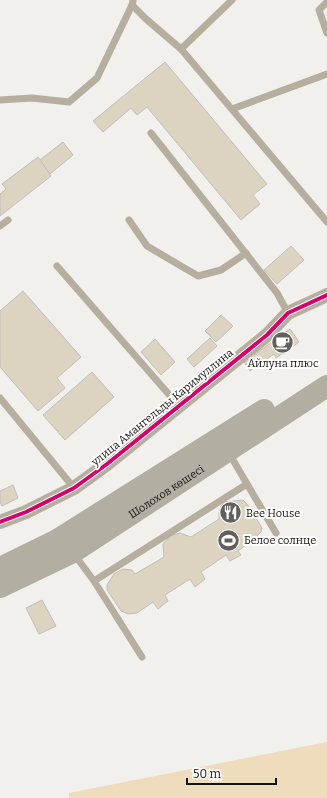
<svg xmlns="http://www.w3.org/2000/svg" width="327" height="798" viewBox="0 0 327 798" font-family="Bitter,serif">
<rect width="100%" height="100%" fill="#f2f0ed"/>
<!-- green -->
<polygon fill="#eedcbc" points="327,742 327,798 69,798 69,793"/>
<!-- building -->
<g fill="#ddd3c1" stroke="#c0bebc">
<polygon points="165,62 267,184 253,195 260,204 241,220 147,107 137,115 131,108 103,132 93,121"/>
<polygon points="63,142 73,155 50,174 40,160"/>
<polygon points="38,157 51,176 0,216 0,194 6,189 2,184"/>
<polygon points="291,246 304,260 277,284 264,270"/>
<polygon points="23,291 81,357 57,378 65,388 38,411 0,367 0,311"/>
<polygon points="221,315 233,326 216,342 205,331"/>
<polygon points="290,329 299,342 276,358 274,354 250,371 244,362"/>
<polygon points="210,338 217,346 194,367 187,359"/>
<polygon points="155,339 175,362 161,375 141,352"/>
<polygon points="92,372 114,397 65,440 43,415"/>
<polygon points="13,485 18,498 2,506 0,502 0,491"/>
<polygon points="243,500 248,505 262,528 261,532 255,538 238,551 241,555 230,561 226,555 201,572 205,579 195,587 190,579 165,595 168,601 158,609 153,602 137,613 128,614 121,611 107,590 107,585 114,574 123,569 132,570 135,574 164,557 163,544 170,536 180,533 191,537 219,519 219,513 221,506 225,502"/>
<polygon points="42,600 56,626 39,634 26,608"/>
</g>
<g fill="none" stroke-linecap="round" stroke-linejoin="round">
<!-- lane -->
<g stroke="#b6ae9f" stroke-width="7">
<polyline points="232,0 181,49 327,222"/>
<polyline points="133,1 132,5 146,19 181,49"/>
<polyline points="327,2 319,10 327,33"/>
<polyline points="0,100 32,98 69,102 97,78 132,5"/>
<polyline points="232,109 327,74"/>
<polyline points="151,133 277,293 288,313"/>
<polyline points="129,220 147,246 198,276 221,270 246,253"/>
<polyline points="0,226 8,220"/>
<polyline points="57,266 179,406"/>
<polyline points="0,398 74,488"/>
<polyline points="247,484 276,533"/>
<polyline points="74,554 94,581 247,484 229,453"/>
<polyline points="94,581 142,657"/>
</g>
<!-- street -->
<polyline stroke="#b6ae9f" stroke-width="14" points="0,522 26,512 74,488 107,464 267,335 288,313 327,295"/>
<!-- highway -->
<g stroke="#b3aea2" stroke-width="22">
<polyline points="0,568 57,540 264,410"/>
<path id="s1" d="M0,587L73,552L87,543C167,491 247,439 327,386"/>
</g>
<defs>
<polyline id="cycleway" points="0,522 26,512 74,488 107,464 267,335 288,313 327,295"/>
</defs>
<!-- cycleway casing -->
<use href="#cycleway" stroke="#fffefd" stroke-width="6"/>
<!-- cycleway -->
<use href="#cycleway" stroke="#d6006c" stroke-width="4"/>
</g>
<!-- icons -->
<defs>
<symbol id="cafe-disc" viewBox="-11 -11 22 22"><circle r="9.5" fill="#62605e" stroke="#fffefd"/><path d="M-5.5-4.5H6V0H3Q3 3.5 0 3.5H-2.5Q-5.5 3.5-5.5 0ZM3-3.2v2h1.7v-2ZM-6 4.5H4V6H-6Z" fill="#fff"/></symbol>
<symbol id="restaurant-disc" viewBox="-11 -11 22 22"><circle r="9.5" fill="#62605e" stroke="#fffefd"/><path d="M-5-6h1v4h1v-4h1v4h1v-4h1v5L-1.5 .5V6h-2V.5L-5-1ZM5-6V6H3V1.5H1.5Q1.5-4 5-6Z" fill="#fff"/></symbol>
<symbol id="stadium-disc" viewBox="-11 -11 22 22"><circle r="9.5" fill="#62605e" stroke="#fffefd"/><path d="M0-5a6.5 5 0 1 0 0 10a6.5 5 0 1 0 0-10ZM-3.5-1.8h7v3.6h-7Z" fill="#fff"/></symbol>
</defs>
<g fill-rule="evenodd">
<use href="#cafe-disc" x="270" y="330" width="25" height="25"/>
<use href="#restaurant-disc" x="218" y="500" width="25" height="25"/>
<use href="#stadium-disc" x="216" y="528" width="25" height="25"/>
</g>
<g text-anchor="middle" stroke-width="4" stroke-linejoin="round" paint-order="stroke">
<!-- poi labels -->
<g font-size="11" fill="#141311" stroke="#fffefd" text-anchor="start">
<text x="283" y="367" text-anchor="middle">Айлуна плюс</text>
<text x="246" y="517">Bee House</text>
<text x="244" y="544">Белое солнце</text>
</g>
<!-- street labels -->
<g font-size="11" fill="#141311" stroke="#fffefd">
<text transform="translate(162 407) rotate(-39)" y="4">улица Амангельды Каримуллина</text>
<text dy="4" stroke="none"><textPath href="#s1" startOffset="192">Шолохов көшесі</textPath></text>
</g>
</g>
<!-- scale -->
<path d="M187 778v6h89v-6" fill="none" stroke="#141311" stroke-width="2"/>
<text x="193" y="778" font-size="12" fill="#141311" stroke="#fffefd" stroke-width="3" paint-order="stroke">50 m</text>
</svg>
